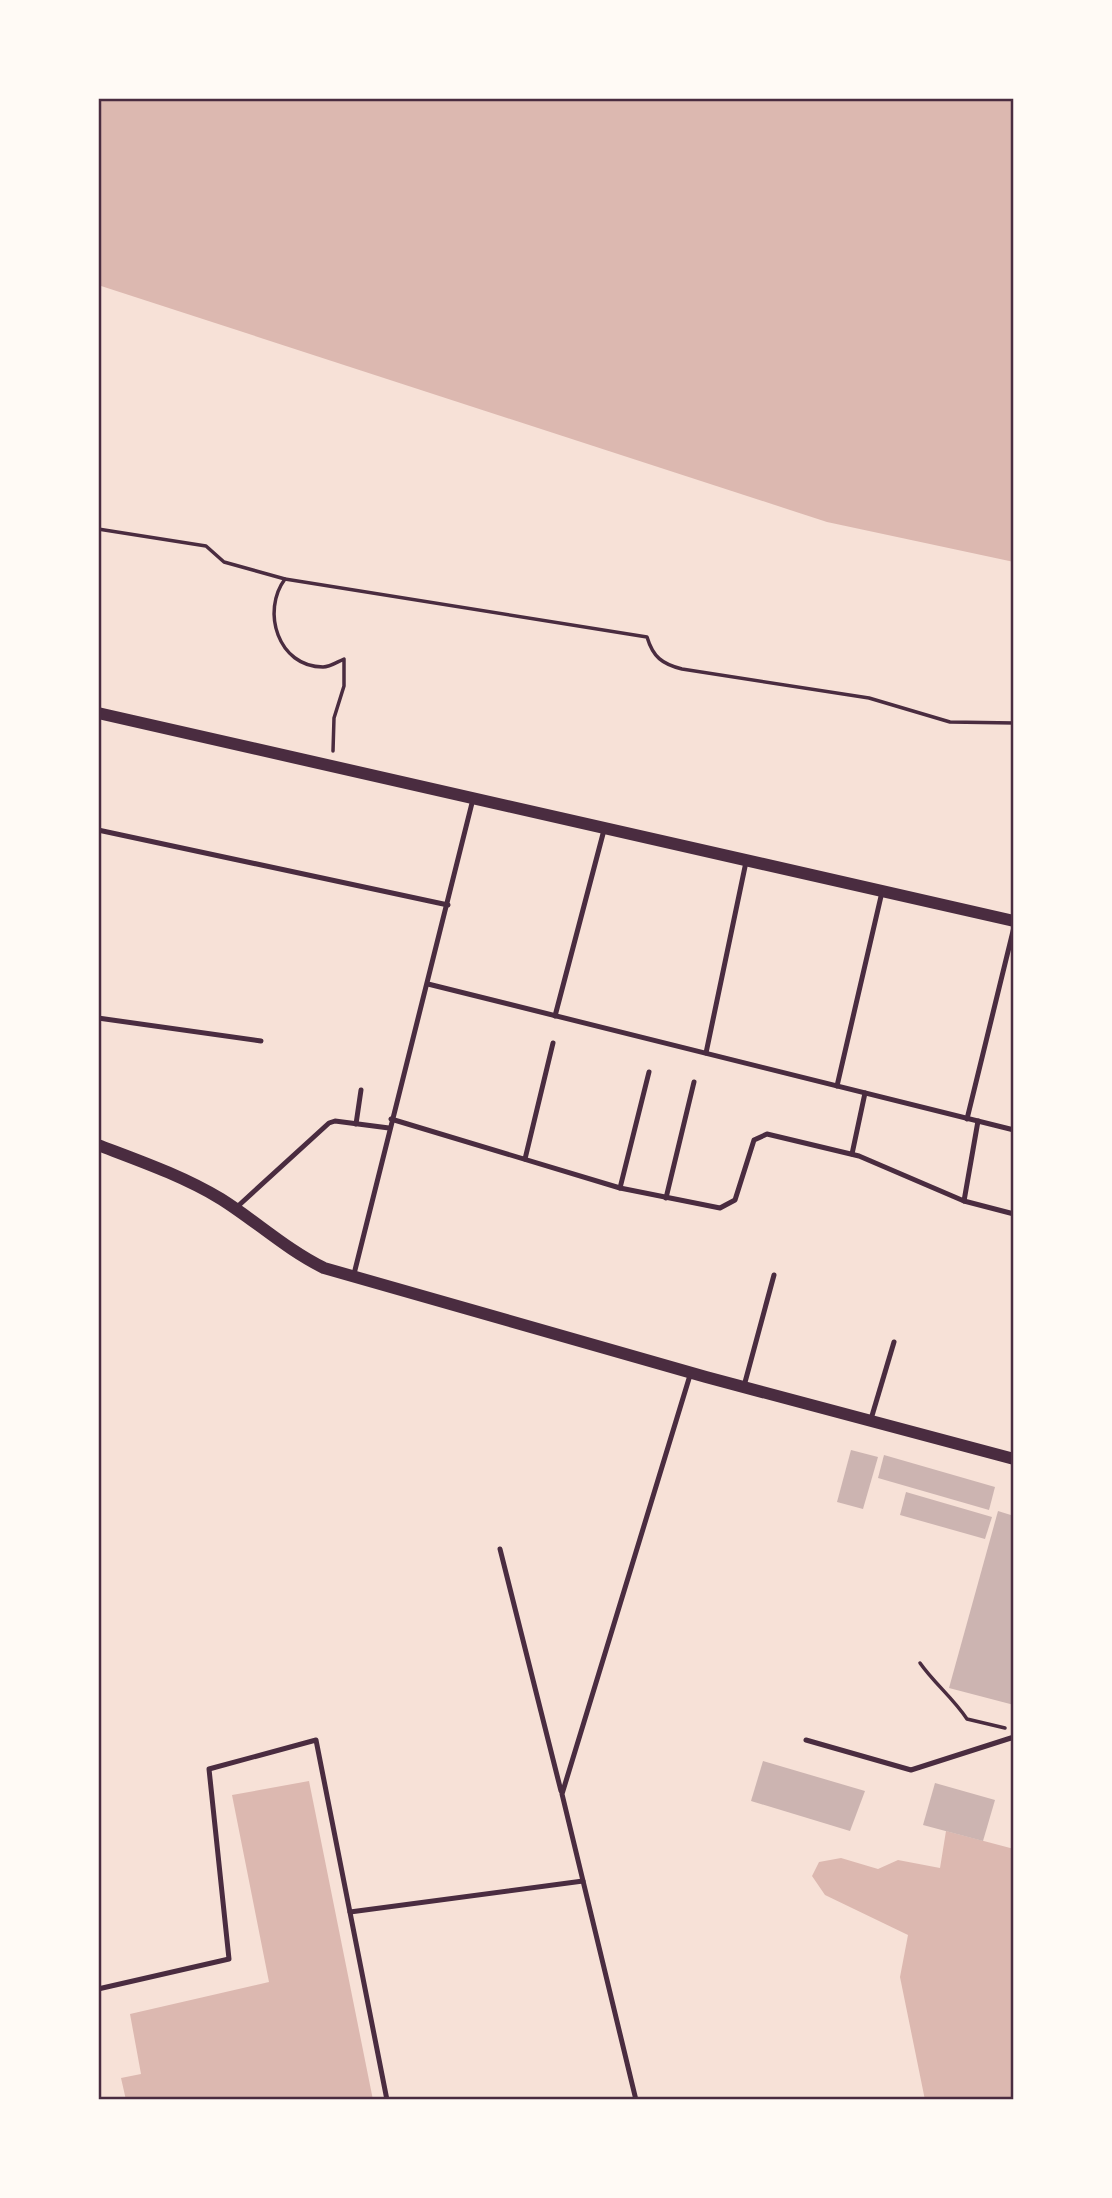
<svg xmlns="http://www.w3.org/2000/svg" width="1112" height="2198" viewBox="0 0 1112 2198" font-family="Inter,sans-serif">
<rect width="100%" height="100%" fill="#f7e1d7"/>
<!-- water -->
<g fill="#dcb8b0">
<polygon points="98,98 1014,98 1014,562 827,522 98,285"/>
<polygon points="309,1781 373,2100 126,2100 121,2078 141,2074 130,2014 269,1982 232,1795"/>
<polygon points="946,1831 1014,1849 1014,2100 925,2100 900,1977 908,1935 825,1895 812,1876 819,1862 841,1858 878,1869 898,1860 940,1868"/>
</g>
<!-- building -->
<g fill="#ccb4b1">
<polygon points="851,1450 878,1457 863,1509 837,1502"/>
<polygon points="884,1455 995,1487 989,1510 878,1478"/>
<polygon points="906,1492 992,1517 985,1539 900,1515"/>
<polygon points="998,1511 1014,1516 1014,1705 949,1688"/>
<polygon points="763,1761 865,1791 850,1831 751,1801"/>
<polygon points="935,1783 995,1800 983,1841 923,1825"/>
</g>
<g fill="none" stroke-linecap="round" stroke-linejoin="round">
<!-- path -->
<g stroke="#4a2c40" stroke-width="3.5">
<path d="M98,529L206,546L224,562L285,579L647,637C653,657 662,664 682,669L869,698L950,722L1014,723"/>
<path d="M285,579C261,611 278,667 323,667C330,667 337,662 344,659V686L334,718L333,751"/>
<path d="M920,1663C934,1683 953,1698 967,1719L1005,1728"/>
</g>
<!-- service -->
<g stroke="#4a2c40" stroke-width="5">
<polyline points="98,830 448,905"/>
<polyline points="428,984 1014,1130"/>
<polyline points="555,1016 604,830"/>
<polyline points="98,1018 261,1041"/>
<polyline points="706,1053 746,862"/>
<polyline points="837,1086 882,892"/>
<polyline points="391,1119 620,1188 720,1208 735,1200 754,1140 767,1134 859,1156 964,1201 1014,1214"/>
<polyline points="967,1119 1014,927"/>
<polyline points="356,1124 361,1090"/>
<polyline points="852,1154 865,1093"/>
<polyline points="525,1159 553,1043"/>
<polyline points="620,1188 649,1072"/>
<polyline points="666,1198 694,1082"/>
<polyline points="964,1201 978,1121"/>
<polyline points="237,1207 329,1123 335,1121 389,1128"/>
<polyline points="354,1274 473,799"/>
<polyline points="744,1386 774,1275"/>
<polyline points="871,1419 894,1342"/>
<polyline points="500,1549 561,1791"/>
<polyline points="806,1740 911,1770 1014,1737"/>
<polyline points="350,1912 583,1881"/>
<polyline points="98,1989 229,1959 209,1769 316,1740 387,2100"/>
<polyline points="636,2100 562,1794 691,1372"/>
</g>
<!-- tertiary -->
<g stroke="#4a2c40" stroke-width="12">
<polyline points="98,713 1014,921"/>
<path d="M98,1145C140,1161 183,1176 221,1199C256,1221 287,1250 324,1268L706,1377L1014,1459"/>
</g>
</g>
<!-- border -->
<rect width="1112" height="2198" fill="none" stroke="#fffaf5" stroke-width="200"/>
<rect x="100" y="100" width="912" height="1998" fill="none" stroke="#4a2c40" stroke-width="2.5"/>
</svg>
